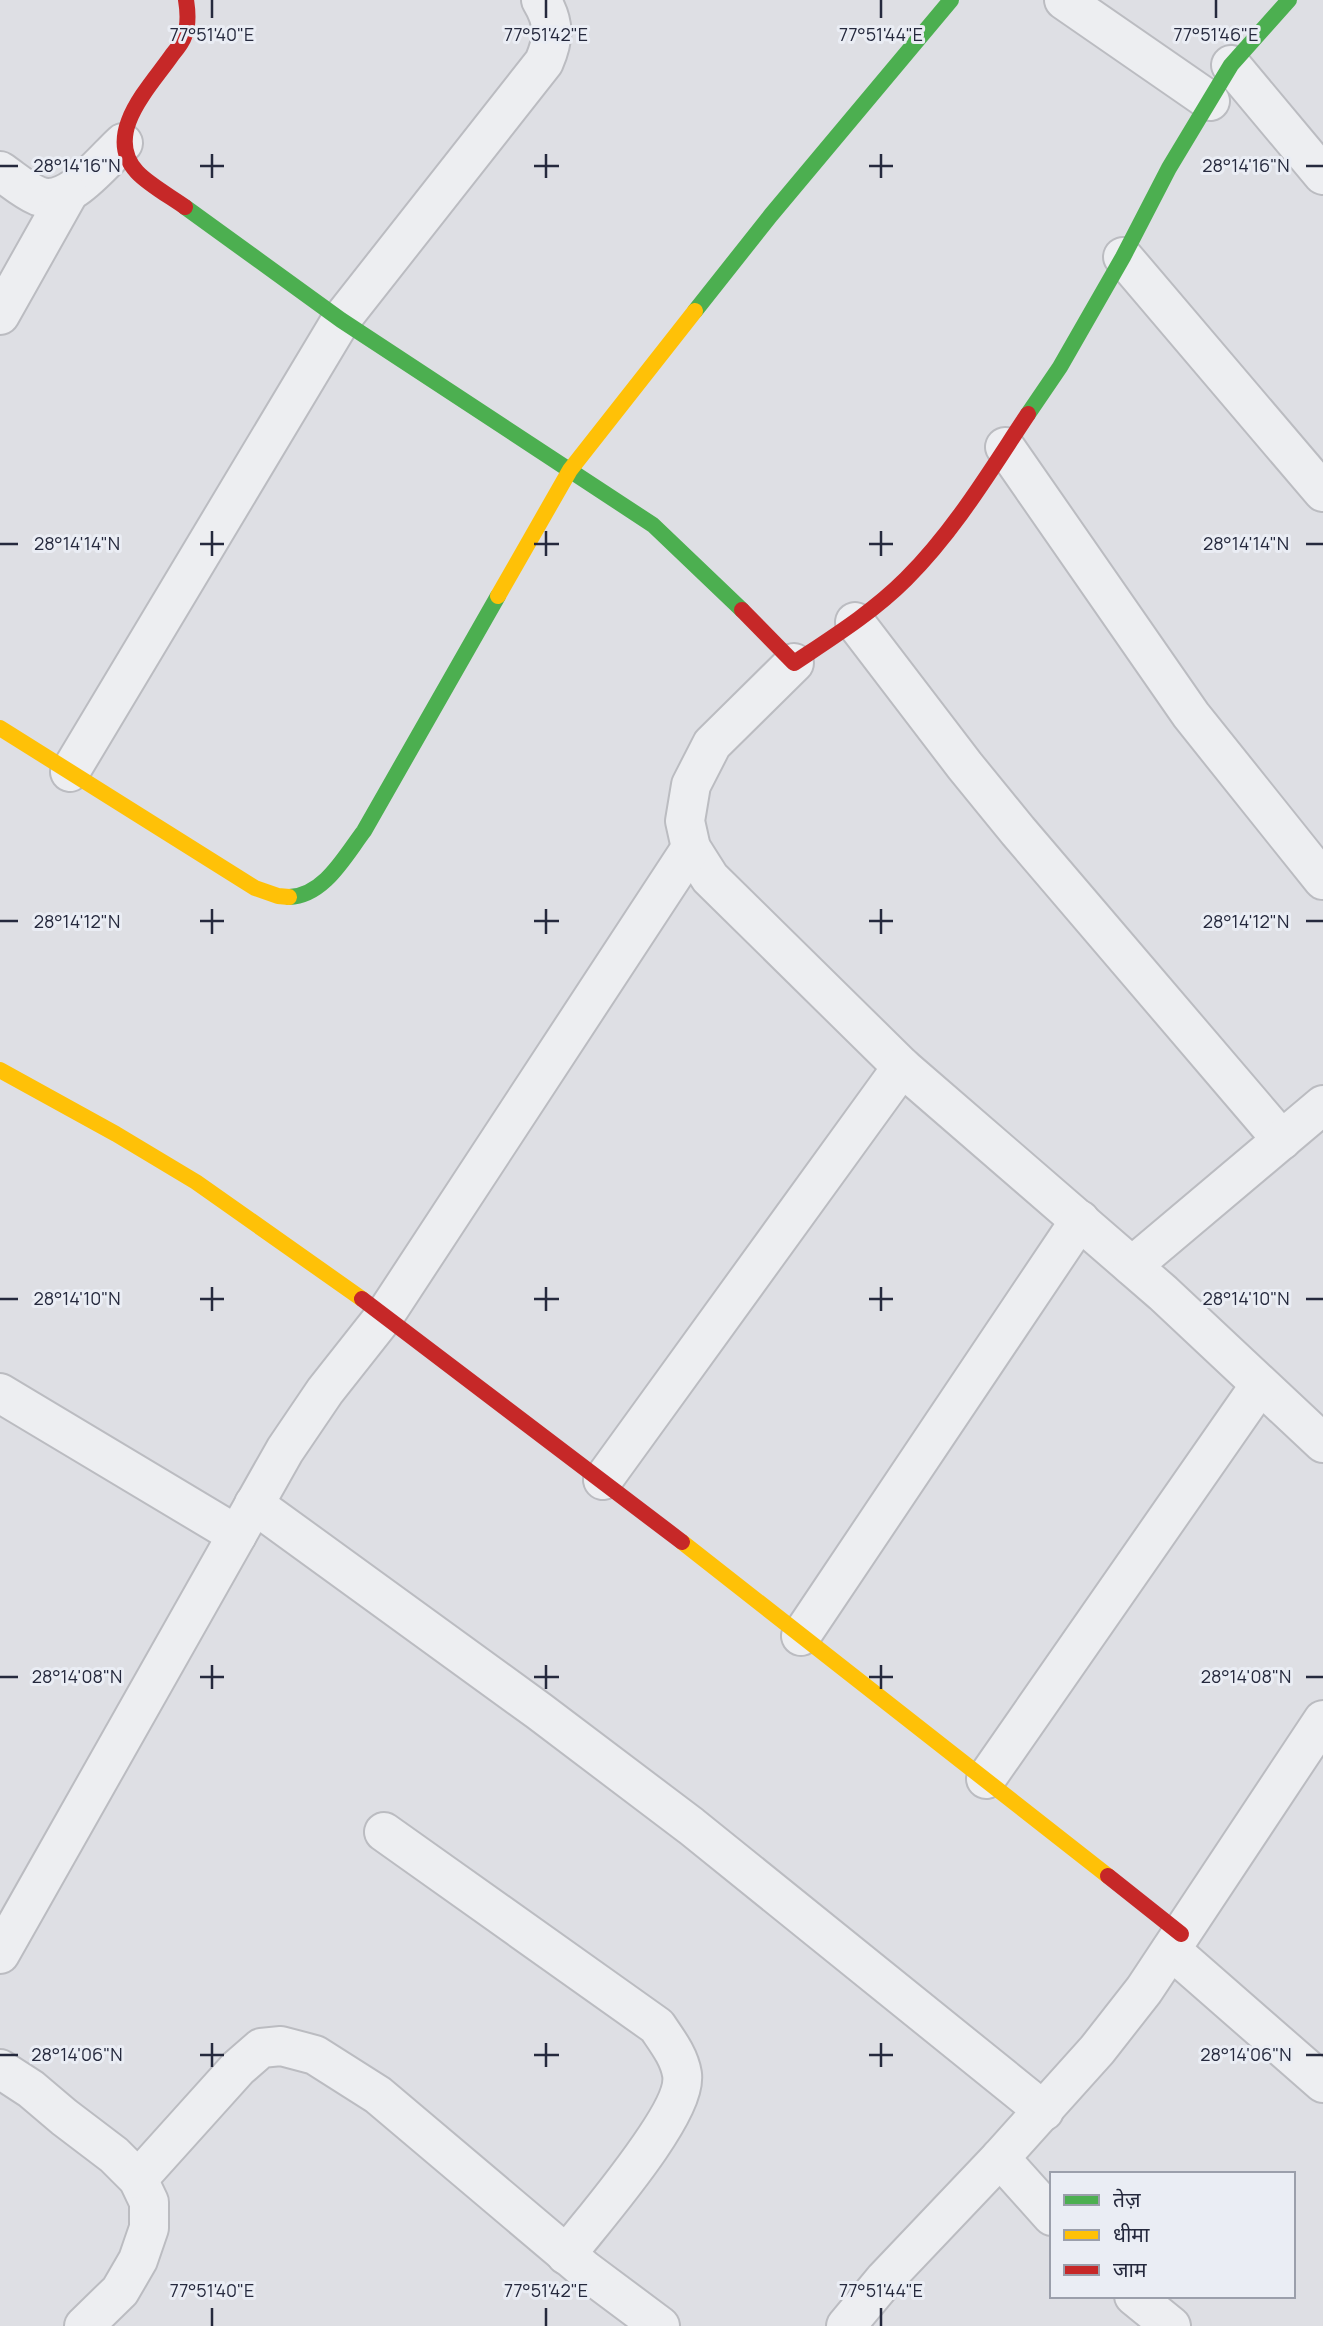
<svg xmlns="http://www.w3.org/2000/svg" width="1323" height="2326" viewBox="0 0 1323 2326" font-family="Manrope,'Noto Sans Devanagari',sans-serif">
<rect width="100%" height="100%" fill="#dedfe4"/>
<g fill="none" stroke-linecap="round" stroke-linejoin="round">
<defs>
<g id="street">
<polyline points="1064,0 1210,101"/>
<polyline points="1231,65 1323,175"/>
<path d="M0,171C12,179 24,190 38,196C68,208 102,162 123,143"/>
<polyline points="1123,257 1323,492"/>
<polyline points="0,315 68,194"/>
<polyline points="1005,447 1191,715 1323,880"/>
<polyline points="855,622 965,766 1018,831 1282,1140"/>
<polyline points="794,663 712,744 691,785 685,821 691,848 710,878 902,1067 1163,1293 1323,1443"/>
<path d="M70,772L341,320L544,62C554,39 555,23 541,0"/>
<polyline points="1132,1266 1323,1105"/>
<polyline points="0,1393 237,1535"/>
<polyline points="603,1480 902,1067"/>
<polyline points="254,1504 539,1711 691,1826 1044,2111"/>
<polyline points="801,1636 1080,1220"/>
<polyline points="986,1779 1260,1385"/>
<path d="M384,1832L657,2026C667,2041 679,2056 682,2074C688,2113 592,2221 566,2255"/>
<polyline points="1171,1950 1323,2083"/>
<polyline points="0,1954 285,1450 325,1391 385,1315 691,848"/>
<polyline points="0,2069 31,2089 64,2117 114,2155 138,2179 149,2202 149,2228 138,2260 120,2291 84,2326"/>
<polyline points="1000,2158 1052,2216"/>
<polyline points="138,2179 238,2068 261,2048 281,2046 315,2055 378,2095 585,2270 660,2326"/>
<polyline points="1134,2296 1171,2326"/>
<polyline points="846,2326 885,2279 1000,2158 1097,2050 1144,1990 1323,1720"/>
</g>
</defs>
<!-- street casing -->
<use href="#street" stroke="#bbbcc1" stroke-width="42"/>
<!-- street -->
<use href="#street" stroke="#edeef1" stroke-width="38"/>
<!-- fast -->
<g stroke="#4caf50" stroke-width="16">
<polyline points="185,207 341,320 653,525 742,610"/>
<polyline points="695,311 771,215 951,0"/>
<polyline points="1028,414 1060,367 1123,257 1169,168 1231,65 1289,0"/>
<path d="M289,897C324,896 345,856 364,831L498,596"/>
</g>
<!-- slow -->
<g stroke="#ffc107" stroke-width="16">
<polyline points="498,596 570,470 695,311"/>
<polyline points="0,728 255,888 278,896 289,897"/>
<polyline points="0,1070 116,1134 196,1182 362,1299"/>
<polyline points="682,1542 1108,1876"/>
</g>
<!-- jam -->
<g stroke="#c62828" stroke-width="16">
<path d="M185,207C171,197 148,184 137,172C102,134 150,87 172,55C176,50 182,43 184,37C189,25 188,12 186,0"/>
<path d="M742,610L794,663C833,637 873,612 906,579C955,530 990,471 1028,414"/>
<polyline points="362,1299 682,1542"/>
<polyline points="1108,1876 1181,1934"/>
</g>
</g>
<!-- ticks -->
<path fill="none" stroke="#25293d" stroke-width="2.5" d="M212,0V18M546,0V18M881,0V18M1216,0V18M212,154V178M546,154V178M881,154V178M0,166H18M200,166H224M534,166H559M869,166H893M1306,166H1323M212,531V556M546,531V556M881,531V556M0,544H18M200,544H224M534,544H559M869,544H893M1306,544H1323M212,909V934M546,909V934M881,909V934M0,921H18M200,921H224M534,921H559M869,921H893M1306,921H1323M212,1287V1311M546,1287V1311M881,1287V1311M0,1299H18M200,1299H224M534,1299H559M869,1299H893M1306,1299H1323M212,1665V1689M546,1665V1689M881,1665V1689M0,1677H18M200,1677H224M534,1677H559M869,1677H893M1306,1677H1323M212,2043V2067M546,2043V2067M881,2043V2067M0,2055H18M200,2055H224M534,2055H559M869,2055H893M1306,2055H1323M212,2308V2326M546,2308V2326M881,2308V2326"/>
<g font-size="18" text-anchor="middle" fill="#25293d" stroke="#eaedf4" stroke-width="6" stroke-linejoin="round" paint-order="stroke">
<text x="212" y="41">77°51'40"E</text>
<text x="546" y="41">77°51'42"E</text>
<text x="881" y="41">77°51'44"E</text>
<text x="1216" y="41">77°51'46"E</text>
<text x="77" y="172">28°14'16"N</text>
<text x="1246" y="172">28°14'16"N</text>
<text x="77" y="550">28°14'14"N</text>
<text x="1246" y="550">28°14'14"N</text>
<text x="77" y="928">28°14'12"N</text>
<text x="1246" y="928">28°14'12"N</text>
<text x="77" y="1305">28°14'10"N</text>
<text x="1246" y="1305">28°14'10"N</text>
<text x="77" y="1683">28°14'08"N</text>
<text x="1246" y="1683">28°14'08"N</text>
<text x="77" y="2061">28°14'06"N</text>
<text x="1246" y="2061">28°14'06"N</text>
<text x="212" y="2297">77°51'40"E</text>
<text x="546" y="2297">77°51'42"E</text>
<text x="881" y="2297">77°51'44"E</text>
</g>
<!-- legend -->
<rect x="1050" y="2172" width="245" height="126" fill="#eaedf4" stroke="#9b9fab" stroke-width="2"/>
<rect x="1064" y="2195" width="35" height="10" fill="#4caf50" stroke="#9b9fab" stroke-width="2"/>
<text x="1113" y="2207" font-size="21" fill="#25293d">तेज़</text>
<rect x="1064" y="2230" width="35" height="10" fill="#ffc107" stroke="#9b9fab" stroke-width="2"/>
<text x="1113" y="2242" font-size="21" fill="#25293d">धीमा</text>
<rect x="1064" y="2265" width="35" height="10" fill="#c62828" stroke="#9b9fab" stroke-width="2"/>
<text x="1113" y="2277" font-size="21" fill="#25293d">जाम</text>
</svg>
